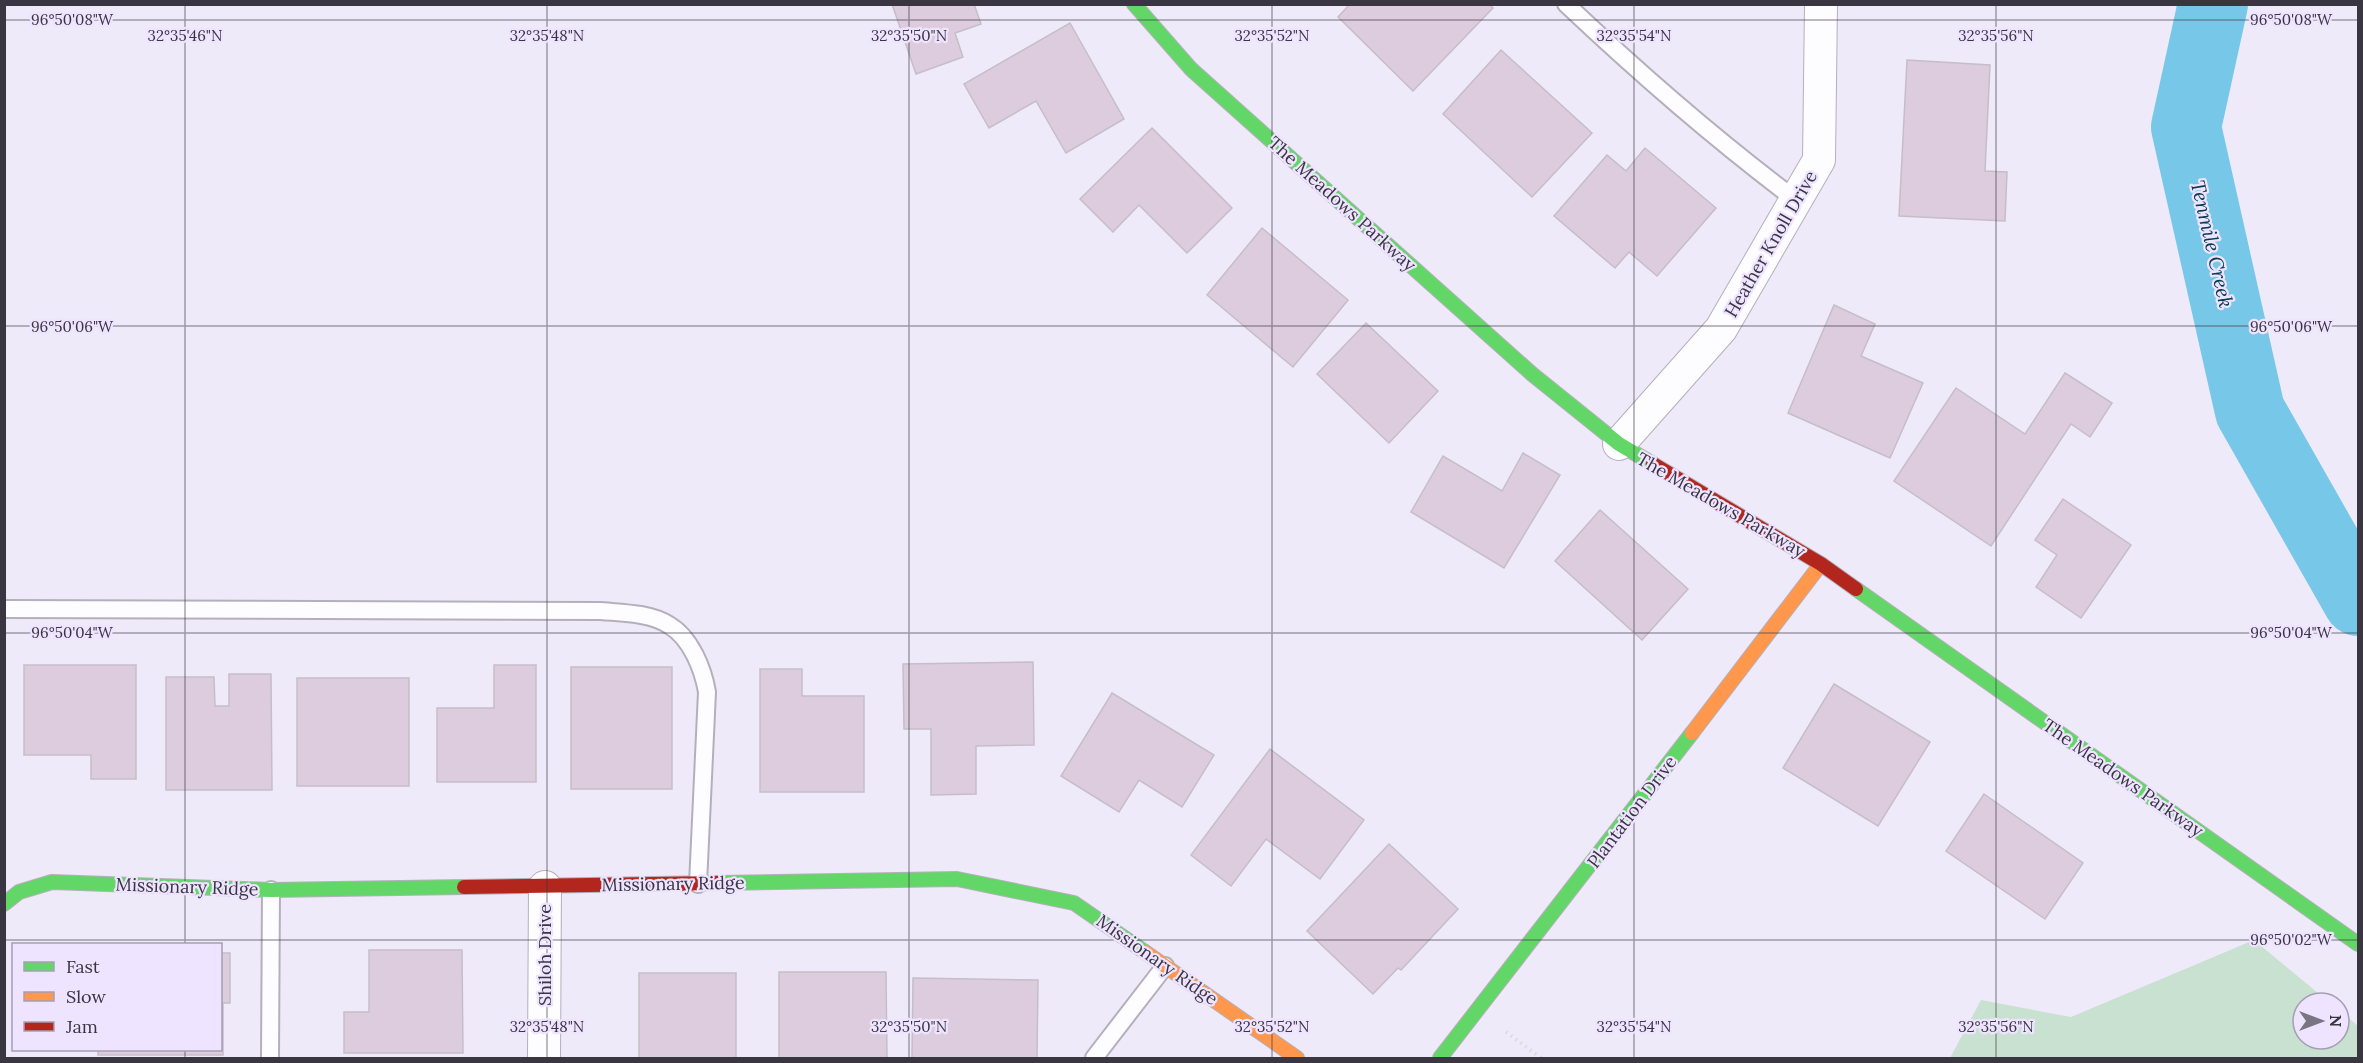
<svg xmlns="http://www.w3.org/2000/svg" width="2363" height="1063" viewBox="0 0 2363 1063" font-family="Lora,serif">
<rect width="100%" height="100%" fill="#efeaf9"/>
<!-- green -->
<polygon fill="#c9e1d0" points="2254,940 2330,1003 2303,1003 2303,1039 2339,1039 2339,1010 2358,1026 2358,1058 1950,1058 1981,1000 2071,1017"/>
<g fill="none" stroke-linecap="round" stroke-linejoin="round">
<!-- river -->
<polyline stroke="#77c8e8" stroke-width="70" points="2213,4 2186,127 2250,411 2358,601"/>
</g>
<!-- building -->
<g fill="#ddccde" stroke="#c5bec8" stroke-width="1.5">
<polygon points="892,4 974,4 981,24 955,33 963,57 916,74"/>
<polygon points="1350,4 1489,4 1493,8 1413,91 1338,17"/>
<polygon points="1070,23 1124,119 1066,153 1036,101 989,128 964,84"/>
<polygon points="1501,50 1592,133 1532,197 1443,114"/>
<polygon points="1907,60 1990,65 1985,171 2007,172 2005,221 1899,216"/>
<polygon points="1152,128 1232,208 1187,253 1139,205 1113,232 1080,199"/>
<polygon points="1645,148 1716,208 1657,276 1629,252 1615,268 1554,216 1607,155 1626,171"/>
<polygon points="1262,228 1348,300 1293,367 1207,295"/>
<polygon points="1834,305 1875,324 1861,356 1923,383 1890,458 1788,413"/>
<polygon points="1366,323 1438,391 1389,443 1317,374"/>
<polygon points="2065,373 2112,403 2090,437 2071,424 1991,546 1894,481 1956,388 2025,434"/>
<polygon points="1523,453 1560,475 1504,568 1411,512 1443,456 1502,491"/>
<polygon points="2063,499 2131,545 2081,618 2036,587 2057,555 2035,540"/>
<polygon points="1600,510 1688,589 1642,640 1555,561"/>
<polygon points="1033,662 1034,745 976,746 976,794 931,795 931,729 904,729 903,664"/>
<polygon points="24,665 136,665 136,779 91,779 91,755 24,755"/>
<polygon points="494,665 536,665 536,782 437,782 437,708 494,708"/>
<rect x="571" y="667" width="101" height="122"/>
<polygon points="760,669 802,669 802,696 864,696 864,792 760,792"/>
<polygon points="229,674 271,674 272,790 166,790 166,677 214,677 215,706 229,706"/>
<rect x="297" y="678" width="112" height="108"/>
<polygon points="1834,684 1930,742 1878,826 1783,768"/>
<polygon points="1112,693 1214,755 1182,807 1139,780 1119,812 1061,776"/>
<polygon points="1270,749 1364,820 1320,879 1266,839 1231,886 1191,855"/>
<polygon points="1984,794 2083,863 2045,919 1946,851"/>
<polygon points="1389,844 1458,909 1401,970 1398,968 1373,994 1307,931"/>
<polygon points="369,950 462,950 463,1053 344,1053 344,1012 369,1012"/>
<polygon points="220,953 230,953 230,1003 223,1003 223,1055 98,1055 98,1050 220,1050"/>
<polygon points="779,972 886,972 887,1058 779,1058"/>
<rect x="639" y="973" width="97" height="85"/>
<polygon points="913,978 1038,980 1037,1058 912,1058"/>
</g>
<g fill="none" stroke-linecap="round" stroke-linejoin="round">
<defs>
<g id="lane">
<path d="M1566,4C1639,73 1716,140 1796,200"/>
<path d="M4,609L601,611C623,613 650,613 669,625C691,638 703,669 707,692L698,884"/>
<polyline points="270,1058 271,890"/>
<polyline points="1094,1058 1165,966"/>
</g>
<g id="street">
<polyline points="1619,444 1721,329 1819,160 1821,4"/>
<polyline points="544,1058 545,887"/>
</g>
<g id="fast">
<polyline points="1134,4 1191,69 1532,374 1619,444 1653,464"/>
<polyline points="1856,589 2358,944"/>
<polyline points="719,883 957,879 1074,903 1145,952"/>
<polyline points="4,904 19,892 52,882 271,890 464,887"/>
<polyline points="1440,1058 1692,733"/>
</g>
<g id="slow">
<polyline points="1692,733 1821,564"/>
<polyline points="1145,952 1297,1058"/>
</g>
<g id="jam">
<polyline points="1653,464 1821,564 1856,589"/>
<polyline points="464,887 719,883"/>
</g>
</defs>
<!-- lane casing -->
<use href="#lane" stroke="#b4b0bb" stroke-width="20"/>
<!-- street casing -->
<use href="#street" stroke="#b4b0bb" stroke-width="34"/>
<!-- fast casing -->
<use href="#fast" stroke="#b4b0bb" stroke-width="16"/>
<!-- slow casing -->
<use href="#slow" stroke="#b4b0bb" stroke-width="16"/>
<!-- jam casing -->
<use href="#jam" stroke="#b4b0bb" stroke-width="16"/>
<!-- path -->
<polyline stroke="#dbd9dd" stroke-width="4" stroke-dasharray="1.5 4.5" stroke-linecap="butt" points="1506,1032 1541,1058"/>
<!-- lane -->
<use href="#lane" stroke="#fdfcfe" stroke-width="16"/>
<!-- street -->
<use href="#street" stroke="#fdfcfe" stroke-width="32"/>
<!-- fast -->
<use href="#fast" stroke="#63d668" stroke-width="14"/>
<!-- slow -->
<use href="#slow" stroke="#ff974d" stroke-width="14"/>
<!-- jam -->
<use href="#jam" stroke="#b3261e" stroke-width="14"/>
</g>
<!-- ticks -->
<path fill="none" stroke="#3a3641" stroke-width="1.5" stroke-opacity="0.45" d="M185,4V944M547,4V1058M909,4V1058M1272,4V1058M1634,4V1058M1996,4V1058M2358,4V1058M4,20H2358M4,326H2358M4,633H2358M4,940H2358M185,1050V1058"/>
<g text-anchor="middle" stroke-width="4.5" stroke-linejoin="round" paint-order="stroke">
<!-- street labels -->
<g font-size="18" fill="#3a3641" stroke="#eee4ff">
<text transform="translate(1342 204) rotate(42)" y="6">The Meadows Parkway</text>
<text transform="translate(1771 244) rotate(-60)" y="6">Heather Knoll Drive</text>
<text transform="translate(1721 505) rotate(30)" y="6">The Meadows Parkway</text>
<text transform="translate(2123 778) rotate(35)" y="6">The Meadows Parkway</text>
<text transform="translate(1632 812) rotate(-53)" y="6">Plantation Drive</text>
<text transform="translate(673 884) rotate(-1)" y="6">Missionary Ridge</text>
<text transform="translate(187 887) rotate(2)" y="6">Missionary Ridge</text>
<text transform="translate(545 955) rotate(-90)" y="6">Shiloh Drive</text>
<text transform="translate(1157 960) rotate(35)" y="6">Missionary Ridge</text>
</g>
<!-- water labels -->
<g font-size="20" font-style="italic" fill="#063c4c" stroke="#eee4ff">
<text transform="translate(2212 244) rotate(77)" y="7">Tenmile Creek</text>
</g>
</g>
<g font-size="15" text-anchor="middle" fill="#3a3641" stroke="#eee4ff" stroke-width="4.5" stroke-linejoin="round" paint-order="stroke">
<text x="2291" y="25">96°50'08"W</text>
<text x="72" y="25">96°50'08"W</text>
<text x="185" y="41">32°35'46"N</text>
<text x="547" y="41">32°35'48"N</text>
<text x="909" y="41">32°35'50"N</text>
<text x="1272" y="41">32°35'52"N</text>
<text x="1634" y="41">32°35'54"N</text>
<text x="1996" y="41">32°35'56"N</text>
<text x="2291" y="332">96°50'06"W</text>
<text x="72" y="332">96°50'06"W</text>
<text x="2291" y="638">96°50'04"W</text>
<text x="72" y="638">96°50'04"W</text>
<text x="2291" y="945">96°50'02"W</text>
<text x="547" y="1032">32°35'48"N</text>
<text x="909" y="1032">32°35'50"N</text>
<text x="1272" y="1032">32°35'52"N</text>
<text x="1634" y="1032">32°35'54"N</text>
<text x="1996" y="1032">32°35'56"N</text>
</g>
<!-- border -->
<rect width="2363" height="1063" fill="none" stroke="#3a3641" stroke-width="12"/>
<!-- legend -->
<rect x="12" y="943" width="210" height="108" fill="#eee4ff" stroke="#a69eb3" stroke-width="1.5"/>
<rect x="24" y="962" width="30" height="9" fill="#63d668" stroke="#a69eb3" stroke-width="1.5"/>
<text x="66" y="973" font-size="18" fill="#3a3641">Fast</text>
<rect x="24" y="992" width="30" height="9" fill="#ff974d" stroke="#a69eb3" stroke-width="1.5"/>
<text x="66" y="1003" font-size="18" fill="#3a3641">Slow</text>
<rect x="24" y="1022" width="30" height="9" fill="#b3261e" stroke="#a69eb3" stroke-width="1.5"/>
<text x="66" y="1033" font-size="18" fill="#3a3641">Jam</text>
<!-- north arrow -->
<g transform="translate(2321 1021) rotate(90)"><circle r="28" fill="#eee4ff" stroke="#a69eb3" stroke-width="1.5"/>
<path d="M0-4.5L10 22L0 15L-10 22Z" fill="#797581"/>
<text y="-9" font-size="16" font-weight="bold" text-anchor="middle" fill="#3a3641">N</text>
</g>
</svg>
